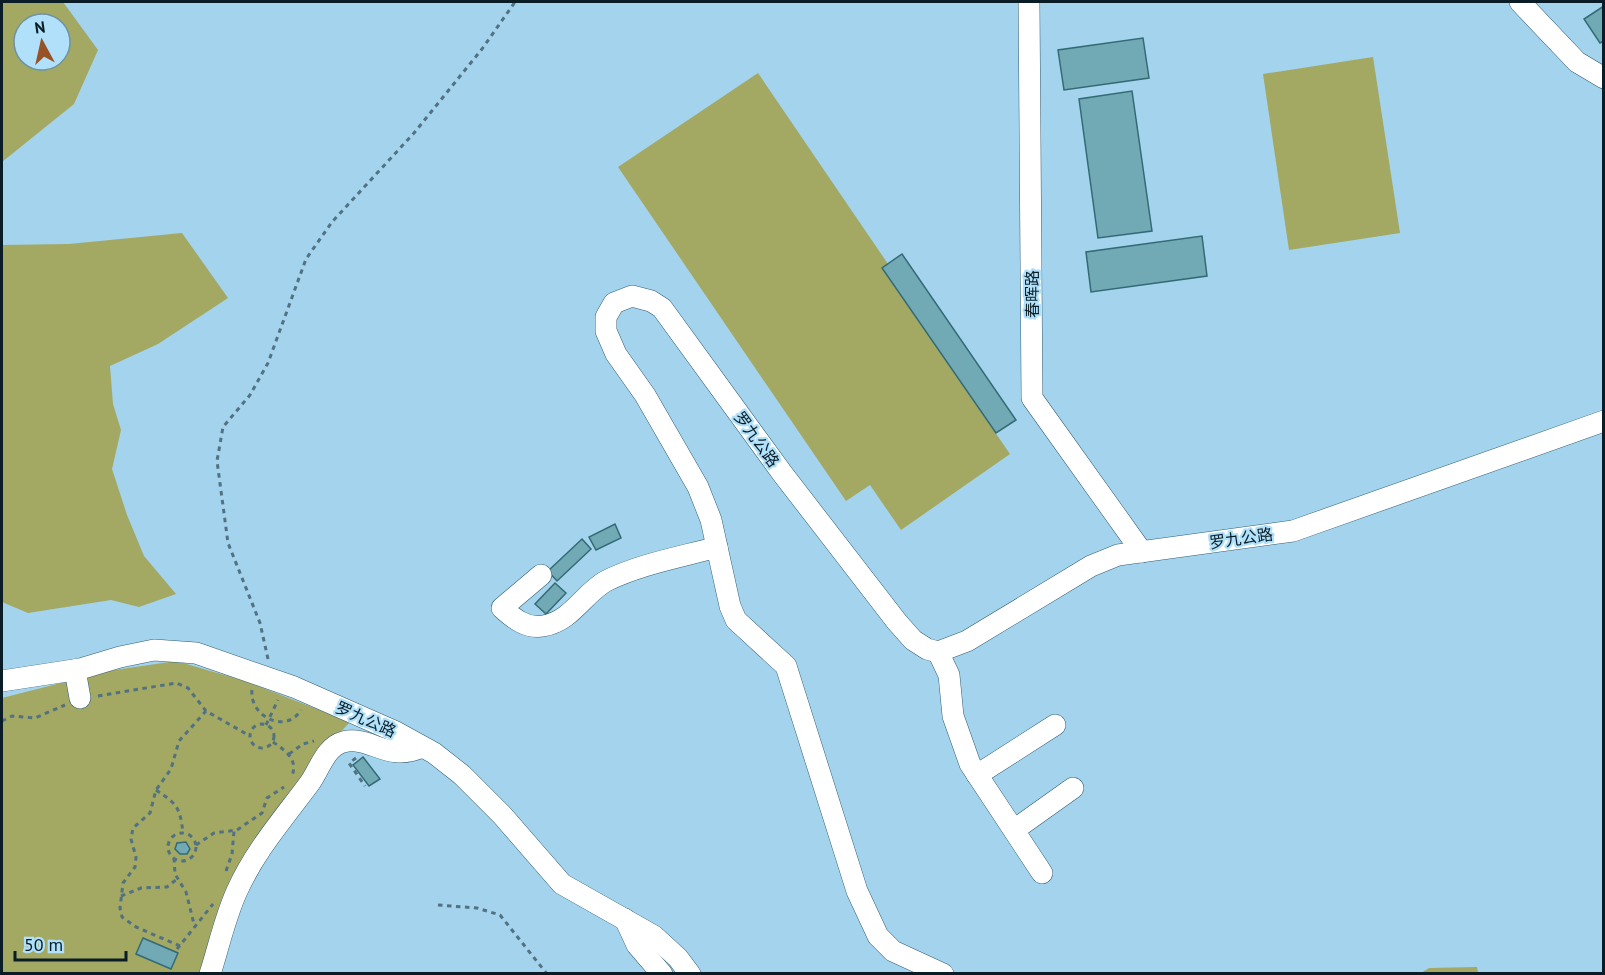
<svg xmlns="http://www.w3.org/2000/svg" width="1605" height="975" viewBox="0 0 1605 975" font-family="'PT Sans','Noto Sans SC',sans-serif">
<rect width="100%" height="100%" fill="#a4d3ed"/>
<!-- green -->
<g fill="#a3a863" fill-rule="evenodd">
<path d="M2,2H63L98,50L74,104L2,162ZM24,24H60V60H24Z"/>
<polygon points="1373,57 1400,233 1289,250 1263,74"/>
<polygon points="758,73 888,264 882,268 1010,454 901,530 870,485 846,501 618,167"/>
<polygon points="182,233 228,298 158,344 110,366 113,404 121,430 112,469 127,515 144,556 176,594 139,607 111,600 28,613 2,602 2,245 69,244"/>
<polygon points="176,661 245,681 350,722 321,753 203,973 2,974 2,698 108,671"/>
<polygon points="1477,967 1478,973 1421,973 1429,968"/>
</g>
<!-- building -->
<g fill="#71a9b5" stroke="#336b75" stroke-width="1.5">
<polygon points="1604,6 1604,41 1600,43 1584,19"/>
<polygon points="1143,38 1149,78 1064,90 1058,50"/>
<polygon points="1132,91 1152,231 1098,238 1079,99"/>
<polygon points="1202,236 1207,276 1091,292 1086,252"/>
<polygon points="902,254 1016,420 996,433 882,268"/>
<polygon points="615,524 621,538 596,550 589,537"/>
<polygon points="582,539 591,549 557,581 548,571"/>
<polygon points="555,583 566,593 546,614 535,604"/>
<polygon points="363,757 380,779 369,786 353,765"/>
<polygon points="186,842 190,849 187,854 180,854 175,849 177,843"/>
<polygon points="143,938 178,953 171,969 136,954"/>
</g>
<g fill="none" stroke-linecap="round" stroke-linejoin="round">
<defs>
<g id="minor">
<polyline points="1029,2 1032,398 1142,552"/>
<polyline points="1520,2 1577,62 1604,78"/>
<path d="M541,575L502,608C513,618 526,629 543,626C572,621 583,594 606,581C640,564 681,557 717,547"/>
<polyline points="938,652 949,675 953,716 970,764 1042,873"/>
<polyline points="75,670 80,698"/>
<polyline points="2,681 80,669 120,657 154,650 196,653 294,687 394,731 434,753 462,775 502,815 562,884 654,936 678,958 690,974"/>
<polyline points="977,775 1055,725"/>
<polyline points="1014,830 1073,788"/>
<polyline points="625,919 637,945 662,974"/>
<path d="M210,974C219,946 225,917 237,891C255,851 283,819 309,784C319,771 325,747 343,742C371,735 387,763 422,747"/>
<polyline points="943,974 893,951 878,936 857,891 786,666 736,620 730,606 711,520 698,487 645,395 616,354 606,331 606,317 614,303 632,296 651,301 662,308 782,473 897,622 913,640 927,649 938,652 967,641 1091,566 1118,555 1293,531 1604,421"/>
</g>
</defs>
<!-- minor casing -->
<use href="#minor" stroke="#315e74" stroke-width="22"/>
<!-- path -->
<g stroke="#527282" stroke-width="3" stroke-dasharray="4.5 4.5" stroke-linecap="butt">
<polyline points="268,659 260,623 228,543 217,461 223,427 250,395 268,363 306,259 332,222 414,133 482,49 515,2"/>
<path d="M252,690C249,716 286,735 301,710"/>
<polyline points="98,696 176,683 188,688 206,711 250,736"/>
<polyline points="2,721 12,716 35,718 65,705"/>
<circle cx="262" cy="736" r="12"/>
<polyline points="266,725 278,700"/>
<path d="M273,742C286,751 298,759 292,776"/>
<polyline points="289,754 303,744 314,741"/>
<polyline points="356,758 349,763 365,786"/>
<path d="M156,790C177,804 180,807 183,833"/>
<circle cx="182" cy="847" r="14"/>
<polyline points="196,845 214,833 237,830 262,813 267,798 284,787"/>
<polyline points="174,858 175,874 186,892 194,924"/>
<polyline points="226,871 232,854 234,831"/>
<polyline points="121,896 141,888 167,887 177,879"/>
<polyline points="438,905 477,908 500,915 547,974"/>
<polyline points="180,946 136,927 122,917 120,908 123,883 135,867 136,857 131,839 133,828 150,813 156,790 171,769 179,741 206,711"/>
<polyline points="177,949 213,904"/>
</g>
<!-- minor -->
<use href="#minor" stroke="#fff" stroke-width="21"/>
</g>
<g text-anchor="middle" stroke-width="4.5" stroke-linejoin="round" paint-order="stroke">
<!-- street labels -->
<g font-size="16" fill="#0a1d26" stroke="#b1e1fa">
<text transform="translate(1032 294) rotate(-90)" y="6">春晖路</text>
<text transform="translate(757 439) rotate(54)" y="6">罗九公路</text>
<text transform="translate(1241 538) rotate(-8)" y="6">罗九公路</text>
<text transform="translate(366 719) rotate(24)" y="6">罗九公路</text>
</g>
</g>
<!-- border -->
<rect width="1605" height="975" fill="none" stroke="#0a1d26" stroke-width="6"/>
<!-- north arrow -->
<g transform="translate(42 42) rotate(352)"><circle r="28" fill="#b1e1fa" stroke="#6e93a5" stroke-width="1.5"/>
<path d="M0-4.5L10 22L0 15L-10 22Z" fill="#975325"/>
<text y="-9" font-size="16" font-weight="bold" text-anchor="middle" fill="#0a1d26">N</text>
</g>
<!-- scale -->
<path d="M15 951v9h111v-9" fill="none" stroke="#0a1d26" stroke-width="3"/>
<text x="24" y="951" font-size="18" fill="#0a1d26" stroke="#b1e1fa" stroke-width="4.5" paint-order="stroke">50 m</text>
</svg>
